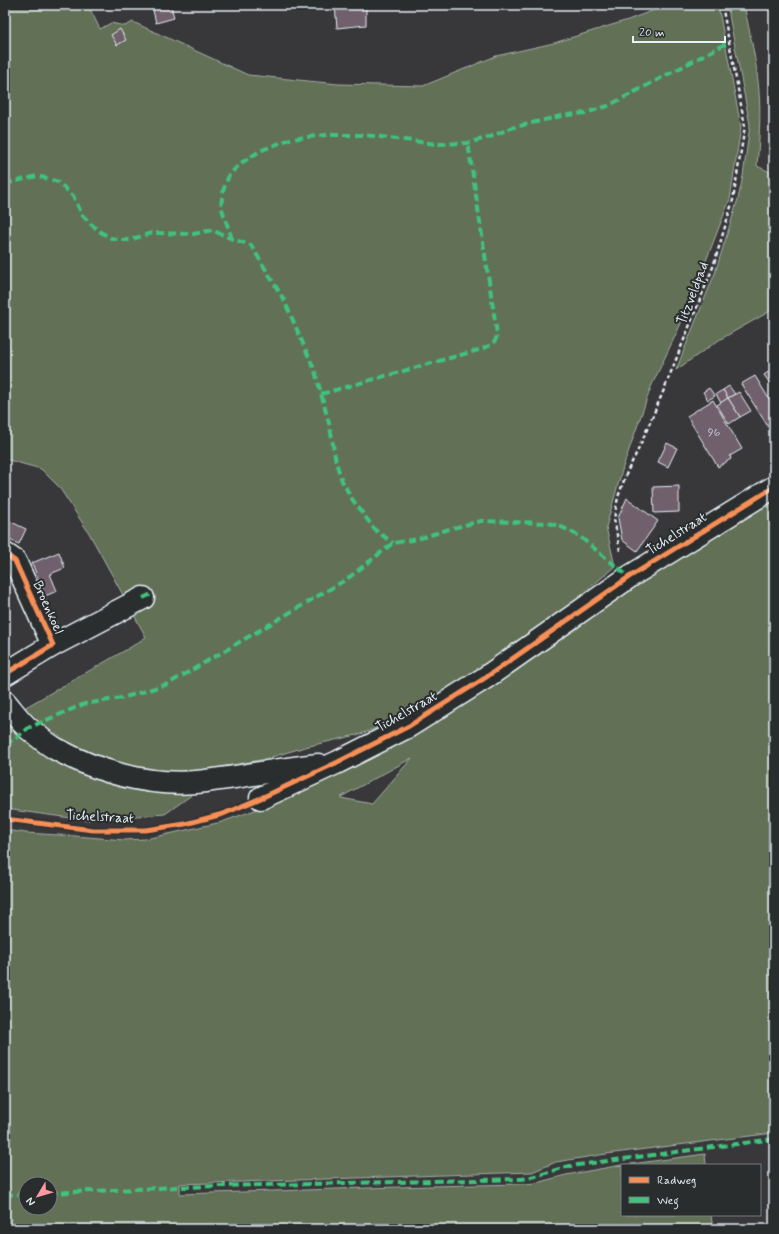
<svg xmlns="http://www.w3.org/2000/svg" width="779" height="1234" viewBox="0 0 779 1234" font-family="Mynerve,sans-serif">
<rect width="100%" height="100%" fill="#38373a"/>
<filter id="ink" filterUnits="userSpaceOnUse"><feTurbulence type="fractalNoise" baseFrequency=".025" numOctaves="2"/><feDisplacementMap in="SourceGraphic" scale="8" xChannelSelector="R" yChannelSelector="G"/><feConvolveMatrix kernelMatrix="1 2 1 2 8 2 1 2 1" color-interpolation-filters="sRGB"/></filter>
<g filter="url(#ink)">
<!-- green -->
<g fill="#626f56" stroke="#a5b0a7" fill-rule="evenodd">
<polygon points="5,5 88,5 100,29 111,23 125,26 133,22 248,75 338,84 423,86 496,56 554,43 628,20 667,5 718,5 741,127 730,199 685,315 651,387 623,467 606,527 615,566 541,631 390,726 389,723 361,734 305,747 265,759 234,765 165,814 85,820 5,809 5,721 19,711 131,647 146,637 89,533 59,487 41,469 5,459"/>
<path d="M727,5H744C750,34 757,63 759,92C761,116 759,141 757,166L774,174V309L719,340L676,370L715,273L738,199L743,176L750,125Z"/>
<path d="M774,499V1133L606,1154L556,1162L532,1172L180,1184V1194L430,1186L524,1184L536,1183L566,1175L622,1165V1215H711L713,1229H5V830L26,833L75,836L124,840L146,839L222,822L255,810L334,776L439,718L609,605L689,551ZM412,758L372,804L341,798V797ZM26,1184H50V1208H26Z"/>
<polygon points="705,1154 706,1165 624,1165"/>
</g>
<!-- building -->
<g fill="#70606c" stroke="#e8f1f8">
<polygon points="155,5 171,5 174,18 156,23 152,6"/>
<polygon points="335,5 366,5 366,25 337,28"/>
<polygon points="120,29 126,40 117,45 111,35"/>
<polygon points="774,368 774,384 772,386 764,375"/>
<polygon points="755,376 774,407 774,436 741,384"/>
<polygon points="729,386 735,394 728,398 723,390"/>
<polygon points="709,388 715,396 708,400 703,392"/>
<polygon points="723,390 728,398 721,403 716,394"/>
<polygon points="739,392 751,411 740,417 728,398"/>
<polygon points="728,398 740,417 729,424 717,405"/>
<polygon points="713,400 742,449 730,456 731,459 718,467 687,416"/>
<polygon points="667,443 677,448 668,467 658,462"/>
<polygon points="679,486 679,512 654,513 653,487"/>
<polygon points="627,498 658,521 637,551 622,540 618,518"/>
<polygon points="5,519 26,529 19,544 5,538"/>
<polygon points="59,552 65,568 50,574 57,591 45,596 32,563"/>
</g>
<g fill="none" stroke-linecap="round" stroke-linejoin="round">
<defs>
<g id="minor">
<polyline points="5,554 15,561 53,645 5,674"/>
<polyline points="53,645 143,598"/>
<path d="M5,702C13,711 20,722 29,729C38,736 47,744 56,749C98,772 148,786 196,782C237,778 277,769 319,765"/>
<polyline points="261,798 338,762 409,726 485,678 629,577 774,487"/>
</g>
</defs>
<!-- minor casing -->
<use href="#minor" stroke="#e8f1f8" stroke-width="25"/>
<!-- path -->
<polyline stroke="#e8f1f8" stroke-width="2.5" stroke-dasharray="4 3" stroke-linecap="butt" points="620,551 614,519 618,497 627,472 639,448 663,392 713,267 733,200 745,126 722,5"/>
<!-- minor -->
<use href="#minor" stroke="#2a2d2e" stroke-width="22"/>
<!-- quiet -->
<g stroke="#40c37c" stroke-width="4" stroke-dasharray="8 4" stroke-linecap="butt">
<polyline points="5,184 37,176 49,179 58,182 73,196 83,216 91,224 99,231 111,238 120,240 129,240 152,233 194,234 212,230 232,239 251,245 284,300 315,371 330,427 336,462 342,481 352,499 375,530 393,543"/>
<polyline points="232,239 221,206 223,191 229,175 241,163 260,151 290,139 326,135 364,135 437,144 468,143 490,137 511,128 561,116 585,113 608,106 729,42"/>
<path d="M321,394L482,349C490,345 496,345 497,334L468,143"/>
<polyline points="143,598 154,593"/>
<polyline points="5,744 15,739 28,728 84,704 122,698 168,684 347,579 393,543 418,539 449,529 481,521 549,523 564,528 579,536 629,577"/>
<path d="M50,1193L179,1187L521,1179C537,1177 553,1170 570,1166L774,1139"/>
<polyline points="5,1195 26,1194"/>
</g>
<defs>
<g id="cycleway">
<polyline points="5,554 15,561 53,645 5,674"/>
<polyline points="5,819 93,830 146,830 185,824 223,814 261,798 338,762 409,726 485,678 629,577 774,487"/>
</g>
</defs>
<!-- cycleway casing -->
<use href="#cycleway" stroke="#2a2d2e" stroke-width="8"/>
<!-- cycleway -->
<use href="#cycleway" stroke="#f78f57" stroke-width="5"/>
</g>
</g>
<g text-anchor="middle" stroke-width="4" stroke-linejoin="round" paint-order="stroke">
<!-- number labels -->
<g font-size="12" fill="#cacdd5">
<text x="714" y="436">96</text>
</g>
<!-- street labels -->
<g font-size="14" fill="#e8f1f8" stroke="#2a2d2e">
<text transform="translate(692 293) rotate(-69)" y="5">Titzveldpad</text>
<text transform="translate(676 533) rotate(-32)" y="5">Tichelstraat</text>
<text transform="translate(49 607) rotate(66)" y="5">Broenkoel</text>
<text transform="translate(406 711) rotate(-30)" y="5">Tichelstraat</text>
<text transform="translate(100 816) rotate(3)" y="5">Tichelstraat</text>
</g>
</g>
<!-- margin -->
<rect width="779" height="1234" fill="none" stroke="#2a2d2e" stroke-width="20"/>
<rect x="10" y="10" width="759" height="1214" fill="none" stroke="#e8f1f8" stroke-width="1.5" filter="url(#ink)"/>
<!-- legend -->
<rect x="621" y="1164" width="140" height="52" fill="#2a2d2e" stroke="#767b7f"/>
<rect x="629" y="1177" width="20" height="6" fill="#f78f57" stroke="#767b7f"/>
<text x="657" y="1184" font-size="12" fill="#e8f1f8">Radweg</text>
<rect x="629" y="1197" width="20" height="6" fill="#40c37c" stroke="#767b7f"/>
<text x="657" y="1204" font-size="12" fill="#e8f1f8">Weg</text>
<!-- north arrow -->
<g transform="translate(38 1196) rotate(232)"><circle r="19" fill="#2a2d2e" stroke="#767b7f"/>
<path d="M0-3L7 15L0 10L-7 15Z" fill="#ff9aa2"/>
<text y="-6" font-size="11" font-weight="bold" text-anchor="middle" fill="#e8f1f8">N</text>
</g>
<!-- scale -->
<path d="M633 36v6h92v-6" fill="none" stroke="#e8f1f8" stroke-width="2"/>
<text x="639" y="36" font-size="12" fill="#e8f1f8" stroke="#2a2d2e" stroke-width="3" paint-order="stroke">20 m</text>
</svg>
